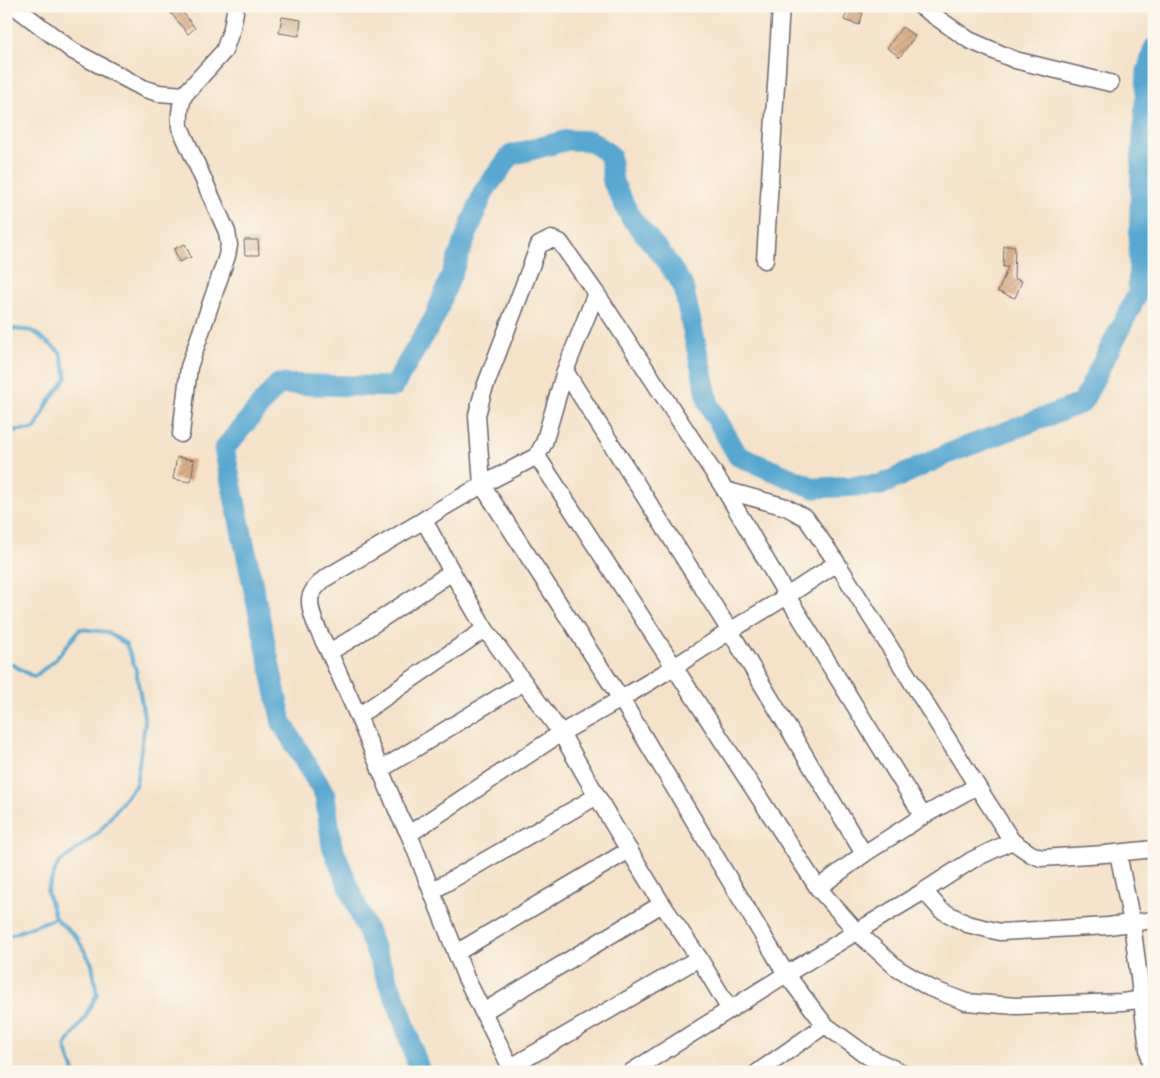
<svg xmlns="http://www.w3.org/2000/svg" width="1160" height="1078" viewBox="0 0 1160 1078" font-family="'IM FELL English',serif">
<defs>
<pattern id="building-hatch" width="6" height="6" patternUnits="userSpaceOnUse" patternTransform="scale(1.25)"><rect width="6" height="6" fill="#d9b089"/><path d="M-1 1l2-2M0 6l6-6M5 7l2-2" fill="none" stroke="#ba9777"/></pattern>
</defs>
<rect width="100%" height="100%" fill="#fbf7ec"/>
<filter id="ink" filterUnits="userSpaceOnUse"><feTurbulence type="fractalNoise" baseFrequency=".02" numOctaves="2"/><feDisplacementMap in="SourceGraphic" scale="10" xChannelSelector="R" yChannelSelector="G"/><feConvolveMatrix kernelMatrix="1 2 1 2 8 2 1 2 1" color-interpolation-filters="sRGB"/></filter>
<filter id="wash" filterUnits="userSpaceOnUse"><feTurbulence type="fractalNoise" baseFrequency=".0096" numOctaves="4" result="noise"/><feDisplacementMap in="SourceGraphic" scale="20" xChannelSelector="R" yChannelSelector="G"/><feGaussianBlur stdDeviation="1.12" result="paint"/><feColorMatrix in="noise" values="0 0 0 0 0 0 0 0 0 0 0 0 0 0 0 0 0 1.4 0 .05"/><feComposite in="paint" operator="in"/></filter>
<g filter="url(#wash)">
<rect width="100%" height="100%" fill="#f5e2c8"/>
<g fill="none" stroke-linecap="round" stroke-linejoin="round">
<!-- stream -->
<g stroke="#57a8d2" stroke-width="4">
<polyline points="6,328 33,331 60,352 67,377 48,403 35,429 6,431"/>
<polyline points="6,661 34,677 56,659 80,629 107,632 126,644 136,670 145,723 136,784 99,832 58,864 47,891 55,918 77,938 92,964 97,994 84,1019 65,1046 74,1072"/>
<polyline points="6,937 55,918"/>
</g>
<!-- river -->
<polyline stroke="#57a8d2" stroke-width="21" points="420,1072 400,1010 332,846 325,795 282,723 224,449 278,384 393,387 434,319 484,191 511,155 568,140 591,141 610,155 613,182 631,218 664,257 683,286 709,405 738,456 814,488 881,485 947,454 1082,403 1138,293 1141,167 1147,71 1154,48"/>
</g>
<g id="blocks">
<!-- building -->
<g fill="url(#building-hatch)">
<polygon points="165,6 178,6 195,28 188,34"/>
<polygon points="848,9 863,13 859,25 844,20"/>
<polygon points="282,17 301,20 299,36 279,33"/>
<polygon points="902,27 915,36 900,57 887,48"/>
<polygon points="244,240 258,240 259,255 245,255"/>
<polygon points="185,244 191,257 179,262 174,249"/>
<polygon points="1004,246 1015,246 1014,278 1022,281 1015,298 998,292 1008,267 1003,267"/>
<polygon points="177,457 194,460 191,482 173,479"/>
</g>
</g>
</g>
<g filter="url(#ink)">
<use href="#blocks" fill-opacity="0" stroke="#6c656c" stroke-width="1"/>
<g fill="none" stroke-linecap="round" stroke-linejoin="round">
<defs>
<g id="minor">
<polyline points="14,6 73,51 145,89 159,93 184,95 224,51 232,28 236,6"/>
<polyline points="920,6 969,40 1015,60 1110,83"/>
<polyline points="765,260 781,6"/>
<polyline points="565,371 596,293"/>
<path d="M181,434L189,367L227,256L229,245L227,232L180,127C179,115 180,106 184,95"/>
<polyline points="537,456 818,888 857,932 898,969 930,988 966,1002 1016,1006 1122,1002 1154,998"/>
<polyline points="725,490 786,507 806,518 837,563 977,786 923,816 864,854 818,888"/>
<polyline points="452,572 424,520 439,510 482,485 537,456 544,443 565,371 730,631 864,854"/>
<path d="M329,652C322,638 309,615 310,599C311,591 318,585 324,579L424,520"/>
<polyline points="358,716 485,629"/>
<polyline points="380,770 524,682"/>
<polyline points="977,786 1012,841"/>
<polyline points="409,834 466,978 513,1072"/>
<polyline points="1118,853 1132,923 1151,1072"/>
<polyline points="432,891 597,796"/>
<polyline points="924,891 941,910 967,924 1000,932 1108,926 1154,920"/>
<polyline points="662,904 613,824 561,733 485,629 452,572 348,641 329,652 358,716 400,817 409,834 561,733 621,699 674,667 730,631 787,596 837,563"/>
<polyline points="456,953 629,850"/>
<polyline points="483,1012 662,904 699,958 730,1010"/>
<polyline points="511,1067 699,958"/>
<polyline points="631,1072 780,978 924,891 972,860 1012,841 1031,854 1041,858 1105,854 1154,849"/>
<polyline points="758,1072 825,1025"/>
<polyline points="901,1072 869,1057 825,1025 786,974 621,699 482,485 477,415 483,392 539,245 551,239 560,242 596,293 725,490 787,596 923,816"/>
</g>
</defs>
<!-- minor casing -->
<use href="#minor" stroke="#6c656c" stroke-width="19"/>
<!-- minor -->
<use href="#minor" stroke="#fff" stroke-width="16"/>
</g>
</g>
<!-- margin -->
<rect width="1160" height="1078" fill="none" stroke="#fbf7ec" stroke-width="25"/>
</svg>
